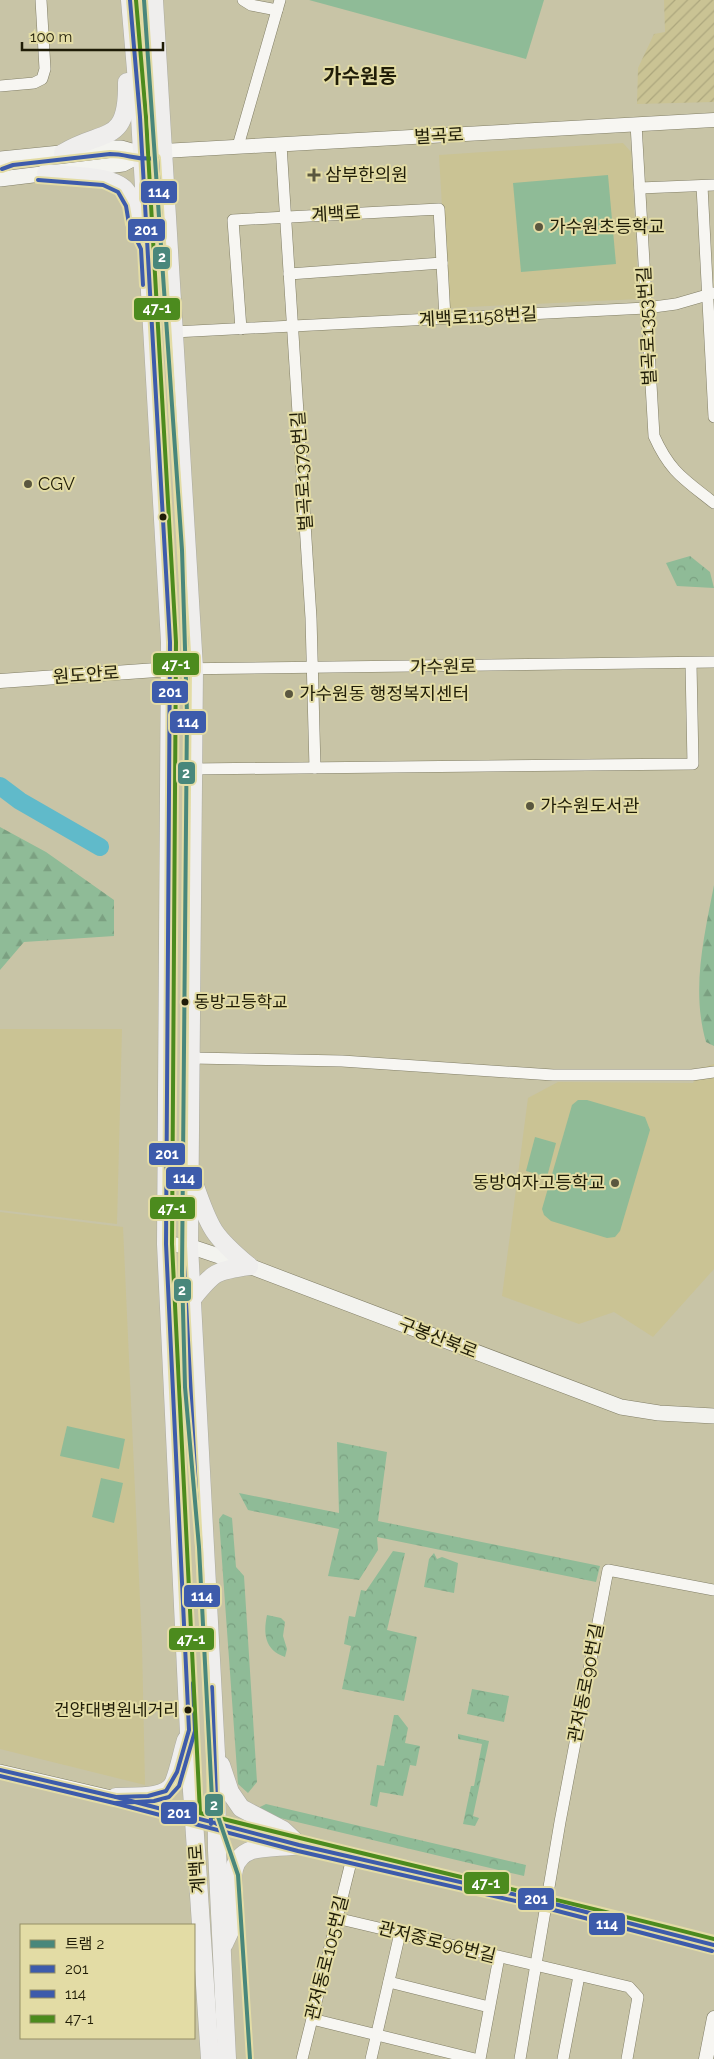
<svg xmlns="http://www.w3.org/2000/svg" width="714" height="2059" viewBox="0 0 714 2059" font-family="Raleway,'Noto Sans KR',sans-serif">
<defs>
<pattern id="industrial-furrows" width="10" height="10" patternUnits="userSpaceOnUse" patternTransform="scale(1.25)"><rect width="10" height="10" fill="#cac394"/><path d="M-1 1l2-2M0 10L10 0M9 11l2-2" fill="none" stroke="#ada77e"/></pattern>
<pattern id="forest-firs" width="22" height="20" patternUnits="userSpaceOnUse" patternTransform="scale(1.25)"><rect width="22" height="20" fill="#8fbb97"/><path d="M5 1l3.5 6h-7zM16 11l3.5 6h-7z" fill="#7ba081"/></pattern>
<pattern id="park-crowns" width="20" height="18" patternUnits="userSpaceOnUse" patternTransform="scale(1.25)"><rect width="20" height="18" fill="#8fbb97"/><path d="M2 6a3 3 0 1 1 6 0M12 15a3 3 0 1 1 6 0" fill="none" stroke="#7ba081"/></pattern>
</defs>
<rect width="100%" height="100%" fill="#c8c4a6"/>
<!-- built -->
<g fill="#cac394">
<polygon points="623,143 631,152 639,299 448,308 439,155"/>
<polygon points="0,1029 122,1029 117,1224 0,1210"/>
<polygon points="714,1064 714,1269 653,1337 614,1312 579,1324 502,1296 528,1098 558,1082 693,1083 701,1068"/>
<polygon points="0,1212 123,1227 142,1644 145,1785 0,1749"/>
</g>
<!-- industrial -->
<polygon fill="url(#industrial-furrows)" points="664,0 714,0 714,102 637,104 638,68 654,34 665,32"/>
<!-- grass -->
<g fill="#8fbb97">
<polygon points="309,0 544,0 526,59"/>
<polygon points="608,175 616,264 521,272 513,183"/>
<polygon points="578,1100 587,1100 645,1117 650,1130 620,1231 615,1237 607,1238 551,1221 544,1215 542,1209 572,1105"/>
<polygon points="535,1137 556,1143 547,1177 526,1171"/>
<polygon points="67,1426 125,1439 119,1469 60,1456"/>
<polygon points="101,1478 123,1483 114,1523 92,1517"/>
</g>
<!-- forest -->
<g fill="url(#forest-firs)">
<polygon points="0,827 46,852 114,900 114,936 24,942 0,970"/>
<path d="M714,885V1046L706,1042C691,990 704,937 714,885Z"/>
</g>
<!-- park -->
<g fill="url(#park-crowns)">
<polygon points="690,556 710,572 714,588 677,586 666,563"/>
<polygon points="337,1442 387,1452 378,1521 600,1566 596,1582 377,1537 378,1550 359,1580 328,1576 339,1529 248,1510 239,1493 339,1513"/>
<polygon points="223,1514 232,1518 236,1567 244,1576 257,1782 248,1793 238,1784 219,1519"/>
<polygon points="393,1551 405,1553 387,1630 417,1637 404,1701 342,1689 351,1646 344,1644 349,1616 355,1617 361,1590 366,1591"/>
<polygon points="434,1553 437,1559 442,1557 458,1563 454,1593 424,1587 429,1559"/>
<path d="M267,1615L281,1618L285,1622L283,1636L287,1649L285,1657C265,1650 263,1634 267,1615Z"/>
<polygon points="472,1689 509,1696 504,1722 467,1714"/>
<polygon points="394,1715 398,1715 408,1728 405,1743 420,1746 416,1766 410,1765 403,1796 380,1792 377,1807 370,1805 377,1765 384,1766"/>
<polygon points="458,1734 489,1741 473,1816 479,1818 475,1826 463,1824 471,1786 474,1786 482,1744 458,1739"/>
<polygon points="266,1804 526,1865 524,1876 259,1813 260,1807"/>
</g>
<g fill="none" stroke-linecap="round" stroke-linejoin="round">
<!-- river -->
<polyline stroke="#60baca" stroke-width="18" points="0,786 20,801 100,847"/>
<defs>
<g id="minor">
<polyline points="243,0 251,5 277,10"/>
<polyline points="0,86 34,83 42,79 45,69 41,0"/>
<path d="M636,124L654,436C670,472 684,479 714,503"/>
<polyline points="281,145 311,618 315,768"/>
<polyline points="238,146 280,0"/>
<polyline points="702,186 714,417"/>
<polyline points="640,188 714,185"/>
<polyline points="289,274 442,263"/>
<polyline points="241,329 233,220 439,209 445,318"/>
<polyline points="174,332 646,308 676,304 714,293"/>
<polyline points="171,669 714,662"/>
<polyline points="193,769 693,764 691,664"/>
<polyline points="192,1058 342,1061 553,1075 692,1075 714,1072"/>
<polyline points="0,1770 116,1797 299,1845 547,1902 714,1945"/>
<polyline points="336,1918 629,1987 638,1997 627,2059"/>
<polyline points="389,1982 489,2007"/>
<polyline points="312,2019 475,2059"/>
<polyline points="302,2059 352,1858"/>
<polyline points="371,2059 400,1933"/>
<polyline points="480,2059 499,1957"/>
<polyline points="520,2059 560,1822 608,1570 714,1590"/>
<polyline points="563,2059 579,1976"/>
</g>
<g id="tertiary">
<polyline points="163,151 714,120"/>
<polyline points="0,681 171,669"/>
<polyline points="706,2059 714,2018"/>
</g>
<g id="secondary">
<polyline points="0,159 110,148 121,148 142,154"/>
<polyline points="0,179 123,164 142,154 163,151"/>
<polyline points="166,1244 189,1246 249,1266 621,1407 659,1413 714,1416"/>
</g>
<g id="primary">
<polyline points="130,0 140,117 170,642 166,1244 191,1776 210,2059"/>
<polyline points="154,0 194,668 189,1246 216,1754 217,1850 227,2059"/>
<path d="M63,153C104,128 128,146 127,82"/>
<path d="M46,173C66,176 116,174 127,192C134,203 133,217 138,229"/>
<path d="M195,1186C210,1229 213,1236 249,1266"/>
<path d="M192,1299C214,1272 214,1271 249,1266"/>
<polyline points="221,1765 230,1792 241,1808 283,1830 299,1845"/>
<path d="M116,1797C132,1796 167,1800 174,1782C179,1769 182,1753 186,1740"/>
<path d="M224,1944C227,1937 233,1927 234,1919C238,1896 221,1861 252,1850C263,1847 286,1847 299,1845"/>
</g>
</defs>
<!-- minor casing -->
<use href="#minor" stroke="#817e66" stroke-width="12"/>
<!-- tertiary casing -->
<use href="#tertiary" stroke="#817e66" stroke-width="15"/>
<!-- secondary casing -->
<use href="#secondary" stroke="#817e66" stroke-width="16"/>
<!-- primary casing -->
<use href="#primary" stroke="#acaba0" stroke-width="19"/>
<!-- minor -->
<use href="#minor" stroke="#f7f6f2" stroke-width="11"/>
<!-- tertiary -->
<use href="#tertiary" stroke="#f7f6f2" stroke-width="14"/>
<!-- secondary -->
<use href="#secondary" stroke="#f3f3ef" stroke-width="15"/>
<!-- primary -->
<use href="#primary" stroke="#efeeed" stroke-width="18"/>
<defs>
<g id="bus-1">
<polyline points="212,1687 217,1824"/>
<polyline points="0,1770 116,1797 299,1845 547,1902 714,1945"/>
<polyline points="116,1797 148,1796 166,1791 177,1772 189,1730 166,1244 170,642 140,117 130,0"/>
</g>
<g id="bus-2">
<path d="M2,169L13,165L110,154C128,154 138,161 157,158L188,668L183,1246L210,1754L211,1824"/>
<polyline points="38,180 103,185 118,192 126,206 129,224 141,249 143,285"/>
<polyline points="0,1776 114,1803 298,1851 546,1908 712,1951"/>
<polyline points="116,1803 154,1801 169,1797 179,1786 195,1731 193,1683"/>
</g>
<path id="bus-3" d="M136,0L146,117L176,642L172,1244L200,1813C371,1857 543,1895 714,1939"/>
</defs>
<!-- bus-1 casing -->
<use href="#bus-1" stroke="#e3dca5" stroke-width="8"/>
<!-- bus-2 casing -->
<use href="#bus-2" stroke="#e3dca5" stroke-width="8"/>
<!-- bus-3 casing -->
<use href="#bus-3" stroke="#e3dca5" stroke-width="8"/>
<!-- bus-1 -->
<use href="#bus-1" stroke="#3d5bab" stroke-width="4"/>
<!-- bus-2 -->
<use href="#bus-2" stroke="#3d5bab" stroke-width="4"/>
<!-- bus-3 -->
<use href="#bus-3" stroke="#4c8b1e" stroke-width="4"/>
<defs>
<polyline id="tram-1" points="144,0 182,550 187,714 182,1272 185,1387 199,1547 212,1799 238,1875 250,2059"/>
</defs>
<!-- tram-1 casing -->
<use href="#tram-1" stroke="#e3dca5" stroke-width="8"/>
<!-- tram-1 -->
<use href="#tram-1" stroke="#49877b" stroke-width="4"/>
</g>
<!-- markers -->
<g fill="#5a573f" stroke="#e3dca5" stroke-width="2">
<path d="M311.5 167.5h5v5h5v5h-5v5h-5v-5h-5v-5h5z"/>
<circle cx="539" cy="227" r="5"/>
<circle cx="28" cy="484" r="5"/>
<circle cx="289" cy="694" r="5"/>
<circle cx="530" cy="806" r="5"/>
<circle cx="615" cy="1183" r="5"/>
</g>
<g fill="#1f1c07" stroke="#e3dca5" stroke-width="2">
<circle cx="163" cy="517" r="4.5"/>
<circle cx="185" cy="1002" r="4.5"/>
<circle cx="188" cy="1710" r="4.5"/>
</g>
<g text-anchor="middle" stroke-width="4" stroke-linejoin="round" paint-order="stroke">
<!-- bus labels -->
<g font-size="17" fill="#1f1c07" stroke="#e3dca5" text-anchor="start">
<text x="194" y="1008">동방고등학교</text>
<text x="179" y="1716" text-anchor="end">건양대병원네거리</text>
</g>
<!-- street labels -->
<g font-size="18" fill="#1f1c07" stroke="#e3dca5">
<text transform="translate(439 136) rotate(-3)" y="6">벌곡로</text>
<text transform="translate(336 214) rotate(-3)" y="6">계백로</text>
<text transform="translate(478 317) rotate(-3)" y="6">계백로1158번길</text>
<text transform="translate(647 326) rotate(-93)" y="6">벌곡로1353번길</text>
<text transform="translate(302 471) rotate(-94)" y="6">벌곡로1379번길</text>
<text transform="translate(443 667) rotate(-1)" y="6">가수원로</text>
<text transform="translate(86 675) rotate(-4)" y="6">원도안로</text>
<text transform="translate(438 1338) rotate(21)" y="6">구봉산북로</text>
<text transform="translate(586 1683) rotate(-79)" y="6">관저동로90번길</text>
<text transform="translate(197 1869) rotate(-94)" y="6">계백로</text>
<text transform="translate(437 1942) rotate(14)" y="6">관저중로96번길</text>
<text transform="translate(327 1958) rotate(-76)" y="6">관저동로105번길</text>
</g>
<!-- poi labels -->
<g font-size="18" fill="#1f1c07" stroke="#e3dca5" text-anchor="start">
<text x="325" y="181">삼부한의원</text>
<text x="549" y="233">가수원초등학교</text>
<text x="38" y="490">CGV</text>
<text x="299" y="700">가수원동 행정복지센터</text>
<text x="540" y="812">가수원도서관</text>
<text x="605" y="1189" text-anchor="end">동방여자고등학교</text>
</g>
<!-- quarter labels -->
<g font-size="20" font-weight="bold" fill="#1f1c07" stroke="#e3dca5">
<text x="360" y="83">가수원동</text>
</g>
</g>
<g stroke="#e3dca5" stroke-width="2">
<rect x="140" y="180" width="38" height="24" rx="5" fill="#3d5bab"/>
<rect x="127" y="218" width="39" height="24" rx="5" fill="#3d5bab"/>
<rect x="152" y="246" width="19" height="24" rx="5" fill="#49877b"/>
<rect x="133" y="297" width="48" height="24" rx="5" fill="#4c8b1e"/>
<rect x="152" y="652" width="48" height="24" rx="5" fill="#4c8b1e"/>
<rect x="151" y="680" width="38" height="24" rx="5" fill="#3d5bab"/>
<rect x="169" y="710" width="38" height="24" rx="5" fill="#3d5bab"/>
<rect x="177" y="761" width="19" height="24" rx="5" fill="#49877b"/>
<rect x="148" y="1142" width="38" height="24" rx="5" fill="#3d5bab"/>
<rect x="165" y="1166" width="38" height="24" rx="5" fill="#3d5bab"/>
<rect x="149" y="1196" width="47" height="24" rx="5" fill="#4c8b1e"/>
<rect x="173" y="1278" width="19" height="24" rx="5" fill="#49877b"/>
<rect x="183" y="1584" width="38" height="24" rx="5" fill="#3d5bab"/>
<rect x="168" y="1627" width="47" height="24" rx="5" fill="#4c8b1e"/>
<rect x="204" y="1793" width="20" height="24" rx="5" fill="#49877b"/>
<rect x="160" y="1801" width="38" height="24" rx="5" fill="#3d5bab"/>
<rect x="463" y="1871" width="47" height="24" rx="5" fill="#4c8b1e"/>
<rect x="517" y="1887" width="38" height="24" rx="5" fill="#3d5bab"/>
<rect x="588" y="1912" width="38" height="24" rx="5" fill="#3d5bab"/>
</g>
<g font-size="14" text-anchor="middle" font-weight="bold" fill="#fff">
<text x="159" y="197">114</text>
<text x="146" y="235">201</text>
<text x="162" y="262">2</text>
<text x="157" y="313">47-1</text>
<text x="176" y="669">47-1</text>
<text x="170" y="697">201</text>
<text x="188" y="727">114</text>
<text x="186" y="778">2</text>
<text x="167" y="1159">201</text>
<text x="184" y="1183">114</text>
<text x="172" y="1213">47-1</text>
<text x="182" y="1295">2</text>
<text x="202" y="1601">114</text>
<text x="191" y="1644">47-1</text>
<text x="214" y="1810">2</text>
<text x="179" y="1818">201</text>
<text x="486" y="1888">47-1</text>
<text x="536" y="1904">201</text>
<text x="607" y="1929">114</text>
</g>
<!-- legend -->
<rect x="20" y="1924" width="175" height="115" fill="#e3dca5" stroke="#958f66"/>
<rect x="30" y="1940" width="25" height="8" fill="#49877b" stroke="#958f66"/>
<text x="65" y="1949" font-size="15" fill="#1f1c07">트램 2</text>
<rect x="30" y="1965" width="25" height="8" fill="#3d5bab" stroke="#958f66"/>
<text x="65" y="1974" font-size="15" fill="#1f1c07">201</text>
<rect x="30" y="1990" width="25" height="8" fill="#3d5bab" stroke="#958f66"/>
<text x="65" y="1999" font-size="15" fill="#1f1c07">114</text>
<rect x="30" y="2015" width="25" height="8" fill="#4c8b1e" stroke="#958f66"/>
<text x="65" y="2024" font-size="15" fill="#1f1c07">47-1</text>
<!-- scale -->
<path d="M22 42v8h141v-8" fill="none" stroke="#1f1c07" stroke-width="2.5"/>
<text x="30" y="42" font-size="15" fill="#1f1c07" stroke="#e3dca5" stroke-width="4" paint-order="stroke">100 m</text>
</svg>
